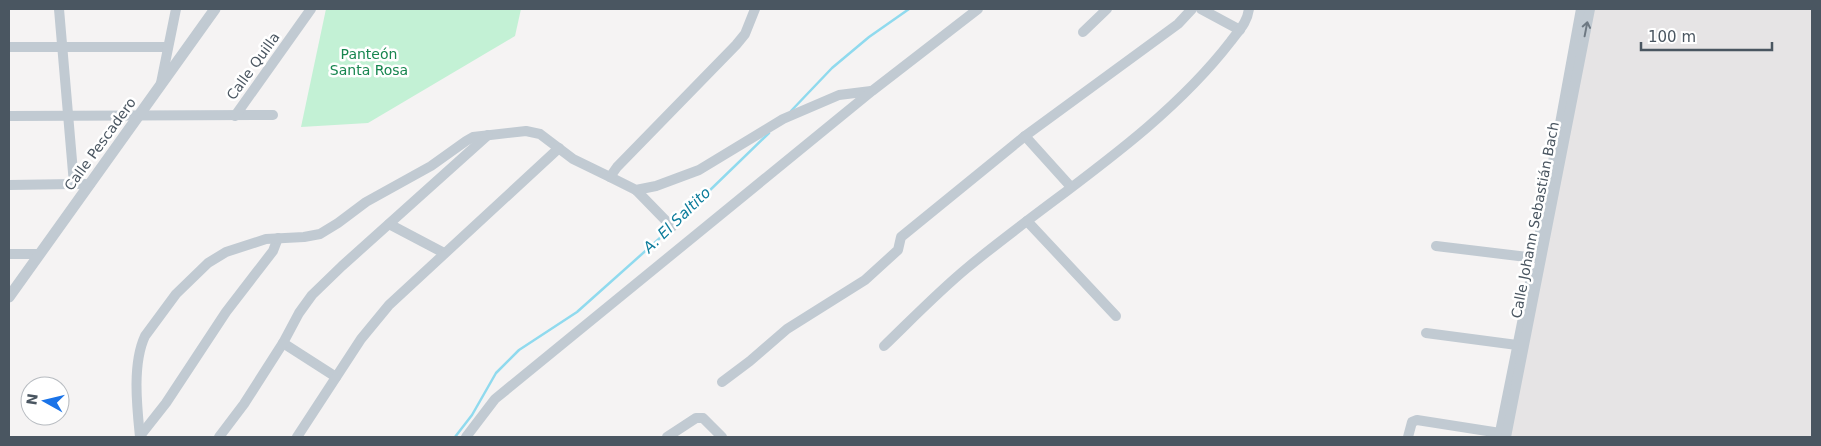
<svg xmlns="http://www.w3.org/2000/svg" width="1821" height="446" viewBox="0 0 1821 446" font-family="'DejaVu Sans',sans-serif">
<rect width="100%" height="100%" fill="#f5f3f3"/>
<!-- education -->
<polygon fill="#e6e4e5" points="1590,9 1812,9 1812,437 1506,437"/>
<!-- green -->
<polygon fill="#c3f1d5" points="326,9 521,9 515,36 368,123 301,127"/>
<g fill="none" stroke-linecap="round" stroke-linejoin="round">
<!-- stream -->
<g stroke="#90daee" stroke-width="2.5">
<polyline points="791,111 832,68 869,37 909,9"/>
<polyline points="674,225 769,133"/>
<polyline points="455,437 472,415 496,373 519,350 577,312 670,229"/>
</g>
<!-- minor -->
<g stroke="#c1cad2" stroke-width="10">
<polyline points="59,9 74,184 90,184"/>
<polyline points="1201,9 1240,30"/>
<polyline points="1083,32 1107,9"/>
<polyline points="9,47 168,47"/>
<polyline points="161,83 176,9"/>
<polyline points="9,116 273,115"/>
<polyline points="235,116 311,9"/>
<polyline points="1025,136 1071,187"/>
<polyline points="610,177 636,190 656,186 699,170 783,119 839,95 871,91"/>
<polyline points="9,185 74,184"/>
<polyline points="636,190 672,227"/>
<polyline points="1027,221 1116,316"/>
<polyline points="389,224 444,253"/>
<polyline points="1436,246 1535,258"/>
<polyline points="1537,249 1581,9"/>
<polyline points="9,254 38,254"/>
<polyline points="1426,333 1517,345"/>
<polyline points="283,343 336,377"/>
<path d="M884,346C911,320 938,292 967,268C1055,195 1161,132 1231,41C1239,30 1247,23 1249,9"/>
<polyline points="722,382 750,361 787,329 865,280 898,250 901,237 1025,136 1178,24 1192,9"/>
<polyline points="140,436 166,403 226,312 273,251 278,238"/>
<path d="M140,437C137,407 132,364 145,336L176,294L208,263L226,252L266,239L304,237L320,234L338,223L366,202L431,166L466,141L473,137L526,131L540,134L573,159L610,177L617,167L736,45L745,34L755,9"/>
<polyline points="219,437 244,404 283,343 299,313 312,295 342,266 488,135"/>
<polyline points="297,437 361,339 389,305 559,148"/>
<polyline points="466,437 495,399 872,91 978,9"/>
<polyline points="667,437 696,418 703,418 722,437"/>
<polyline points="1408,437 1412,422 1417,420 1500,433"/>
<polyline points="1499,437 1532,273"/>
<polyline points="1506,437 1590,9"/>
</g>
<!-- tertiary -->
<polyline stroke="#c1cad2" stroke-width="11" points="9,297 215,9"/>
</g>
<!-- one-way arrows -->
<defs><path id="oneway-shaft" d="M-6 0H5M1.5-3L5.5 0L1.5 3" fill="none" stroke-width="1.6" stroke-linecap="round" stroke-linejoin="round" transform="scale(1.25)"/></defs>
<use stroke="#6e7983" href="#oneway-shaft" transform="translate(1586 29) rotate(-79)"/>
<g text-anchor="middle" stroke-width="5" stroke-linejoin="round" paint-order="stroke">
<!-- park labels -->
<g font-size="14" fill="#17864f" stroke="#fff">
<text x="369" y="59">Panteón<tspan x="369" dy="16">Santa Rosa</tspan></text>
</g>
<!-- street labels -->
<g font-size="14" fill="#4a5661" stroke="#fff">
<text transform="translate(253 66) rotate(-54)" y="5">Calle Quilla</text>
<text transform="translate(100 144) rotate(-54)" y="5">Calle Pescadero</text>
<text transform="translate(1535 220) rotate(-79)" y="5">Calle Johann Sebastián Bach</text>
</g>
<!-- water labels -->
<g font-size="15" font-style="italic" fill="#0c7c9b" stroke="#fff">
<text transform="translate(677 220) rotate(-44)" y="5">A. El Saltito</text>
</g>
</g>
<!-- border -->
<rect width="1821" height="446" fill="none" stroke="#4a5661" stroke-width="20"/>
<!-- north arrow -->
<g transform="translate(45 401) rotate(278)"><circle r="24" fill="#ffffff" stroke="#b7bbc0"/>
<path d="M0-4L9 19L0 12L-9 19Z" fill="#1a73e8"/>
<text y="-8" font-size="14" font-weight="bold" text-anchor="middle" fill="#4a5661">N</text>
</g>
<!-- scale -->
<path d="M1641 42v8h131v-8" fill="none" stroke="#4a5661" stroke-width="2.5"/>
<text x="1648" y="42" font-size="15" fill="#4a5661" stroke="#ffffff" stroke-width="4" paint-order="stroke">100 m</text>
</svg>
